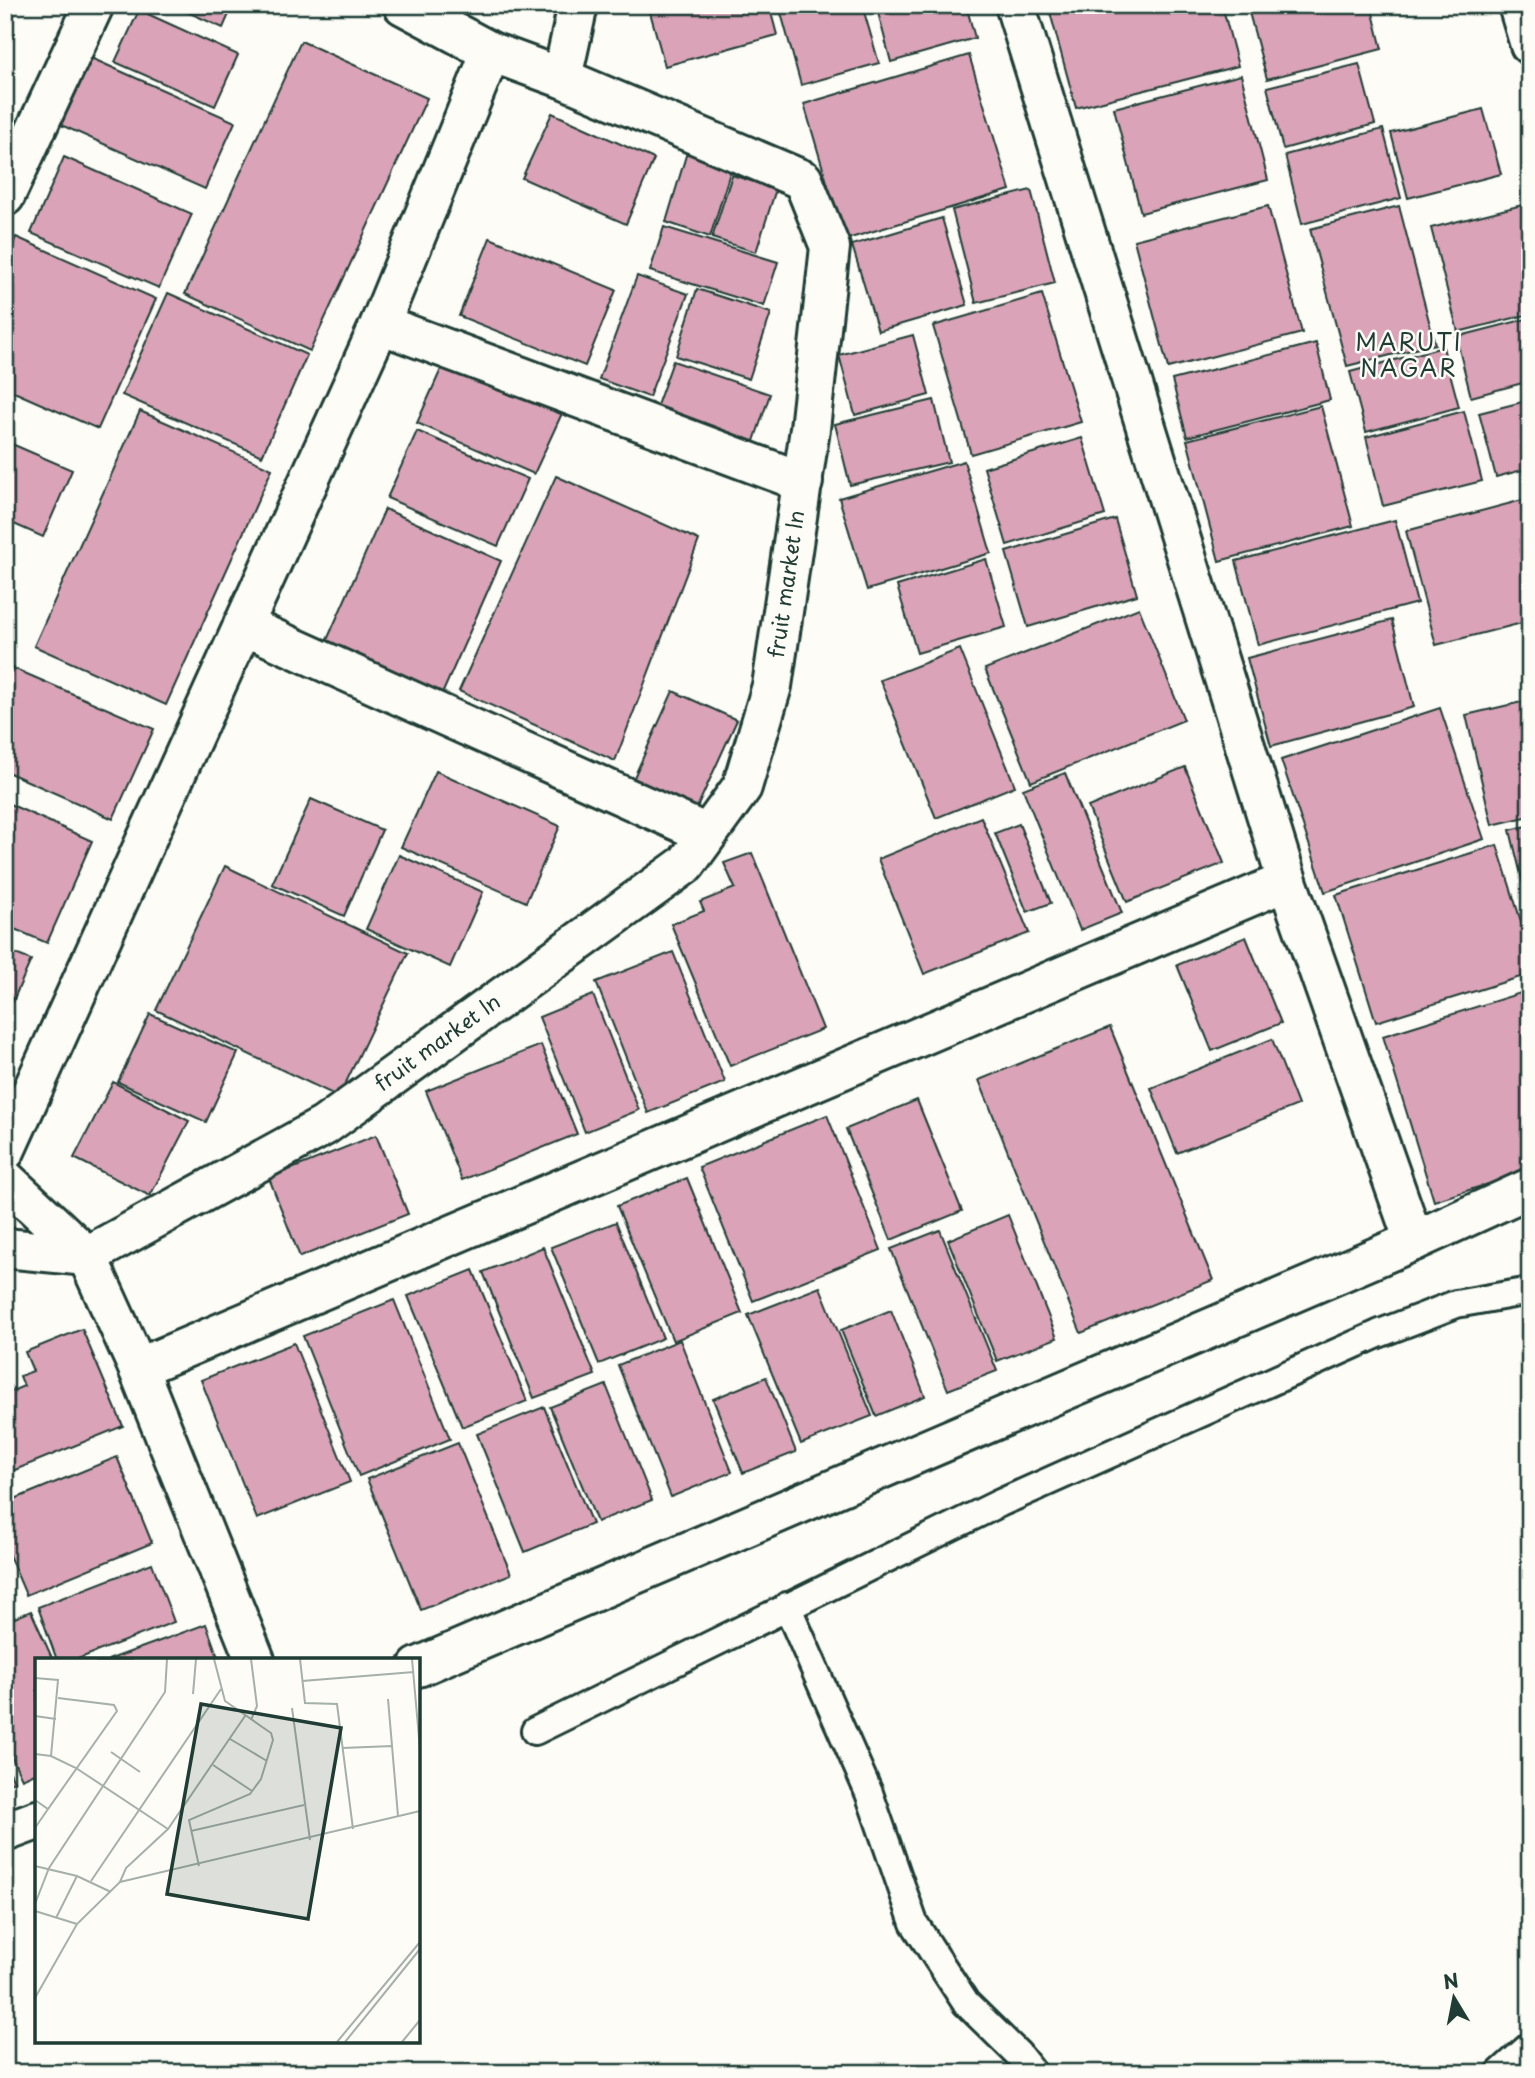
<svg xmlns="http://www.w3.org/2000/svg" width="1535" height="2078" viewBox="0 0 1535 2078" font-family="'Playpen Sans',sans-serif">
<rect width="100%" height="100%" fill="#fdfcf7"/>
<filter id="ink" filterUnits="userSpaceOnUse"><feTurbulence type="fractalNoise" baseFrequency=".0143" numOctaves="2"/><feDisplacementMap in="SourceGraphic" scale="14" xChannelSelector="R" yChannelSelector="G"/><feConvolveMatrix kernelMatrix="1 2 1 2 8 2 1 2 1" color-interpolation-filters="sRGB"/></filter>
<g filter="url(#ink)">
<!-- building -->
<g fill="#daa3b8" stroke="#1f3d34" stroke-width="2">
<polygon points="172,5 233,5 223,28"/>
<polygon points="648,5 769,5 777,35 665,66"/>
<polygon points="808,5 862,5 879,63 801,85 781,13"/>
<polygon points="876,5 966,5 975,38 891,62"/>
<polygon points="1048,5 1222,5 1238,66 1076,108"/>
<polygon points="1247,5 1371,5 1382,49 1267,79"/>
<polygon points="139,10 238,55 215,106 115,62"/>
<polygon points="301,41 427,98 310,351 185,294"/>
<polygon points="969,55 1010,190 844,240 804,104"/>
<polygon points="91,58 235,122 205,189 61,125"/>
<polygon points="1359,64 1375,124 1283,149 1267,87"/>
<polygon points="1241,75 1268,180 1141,213 1114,108"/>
<polygon points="1483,109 1501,174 1408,198 1391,133"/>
<polygon points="552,113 654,159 626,224 522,178"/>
<polygon points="1383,129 1401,198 1302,224 1285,155"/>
<polygon points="687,152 732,166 710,237 666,222"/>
<polygon points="64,157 192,214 159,288 31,233"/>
<polygon points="732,175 776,189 756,252 712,238"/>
<polygon points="1031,190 1055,283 976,303 952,210"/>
<polygon points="1530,203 1530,314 1458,332 1431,228"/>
<polygon points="1268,206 1302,333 1168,368 1134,240"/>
<polygon points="1399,206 1435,344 1347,366 1310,229"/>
<polygon points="942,218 967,305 878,331 852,245"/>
<polygon points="664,227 778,262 764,306 650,271"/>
<polygon points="16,237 156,299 98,429 5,388 5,261"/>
<polygon points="490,238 616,290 585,366 459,316"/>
<polygon points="637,276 688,294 649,397 599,379"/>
<polygon points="697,289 771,313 749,379 676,356"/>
<polygon points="168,293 307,355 262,456 122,395"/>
<polygon points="1042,294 1081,422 971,454 933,326"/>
<polygon points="1530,318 1530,381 1471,397 1456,337"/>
<polygon points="913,335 929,395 855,415 839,355"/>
<polygon points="1316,343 1330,400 1187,437 1172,380"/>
<polygon points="1443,347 1459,407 1366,432 1350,372"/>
<polygon points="446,358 564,409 534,474 417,423"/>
<polygon points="673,361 770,394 753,444 655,411"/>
<polygon points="934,400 949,462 850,485 835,424"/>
<polygon points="1530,400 1530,468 1496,477 1479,413"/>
<polygon points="1321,406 1353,526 1219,561 1187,440"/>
<polygon points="140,411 272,469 166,705 34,646"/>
<polygon points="1464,411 1482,481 1383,506 1366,437"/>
<polygon points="417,431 528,479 498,546 387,498"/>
<polygon points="1082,438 1105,515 1007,545 984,468"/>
<polygon points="5,441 72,470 43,537 5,520"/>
<polygon points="964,461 991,553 867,590 839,498"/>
<polygon points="556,476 699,540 615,761 459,691"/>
<polygon points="1530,498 1530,621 1436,645 1406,531"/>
<polygon points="385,509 501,561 439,701 323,649"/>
<polygon points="1115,519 1137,595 1028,627 1006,552"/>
<polygon points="1395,520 1417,603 1258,645 1236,561"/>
<polygon points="986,559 1006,627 917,653 897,586"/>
<polygon points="1139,608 1184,720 1031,782 985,669"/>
<polygon points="1392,620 1414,707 1271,746 1247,658"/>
<polygon points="960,649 1015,786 936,818 880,680"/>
<polygon points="13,668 154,729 113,819 5,771 5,686"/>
<polygon points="673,691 737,720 695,812 631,784"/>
<polygon points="1530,700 1530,816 1492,825 1466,715"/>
<polygon points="1440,708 1484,839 1325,892 1281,760"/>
<polygon points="1185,767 1224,863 1127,902 1088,807"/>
<polygon points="436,771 560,826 526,902 401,847"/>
<polygon points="1065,773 1122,913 1080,930 1023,789"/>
<polygon points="311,799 382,830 344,916 272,884"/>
<polygon points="5,802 92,841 47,943 5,925"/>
<polygon points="981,817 1029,933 924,974 878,859"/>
<polygon points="1019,824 1051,903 1027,912 995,833"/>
<polygon points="1530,825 1530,912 1510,830"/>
<polygon points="1497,845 1530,950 1530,974 1376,1022 1336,895"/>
<polygon points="752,853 823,1029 730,1066 671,924 704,911 700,902 735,888 724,863"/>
<polygon points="399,855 483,892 450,967 366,929"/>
<polygon points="225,866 408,953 339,1097 156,1010"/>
<polygon points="1246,937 1281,1023 1212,1051 1177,965"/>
<polygon points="5,950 31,960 5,1019"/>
<polygon points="673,952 725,1082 648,1113 596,982"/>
<polygon points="1530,990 1530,1171 1434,1201 1383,1036"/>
<polygon points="593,995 639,1110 585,1132 539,1017"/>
<polygon points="150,1014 238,1053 206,1122 118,1082"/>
<polygon points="1110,1027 1213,1280 1081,1333 979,1080"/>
<polygon points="1272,1039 1298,1105 1177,1153 1151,1088"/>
<polygon points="541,1045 577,1134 462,1180 426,1091"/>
<polygon points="113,1082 189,1121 150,1196 74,1158"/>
<polygon points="917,1100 962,1211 891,1240 846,1129"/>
<polygon points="827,1115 881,1250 753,1301 699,1167"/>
<polygon points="376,1135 408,1214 300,1257 269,1178"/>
<polygon points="687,1178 742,1313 673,1341 617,1206"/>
<polygon points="1008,1215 1057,1338 997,1361 948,1240"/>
<polygon points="616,1222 663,1338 599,1364 551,1247"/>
<polygon points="940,1230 997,1371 948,1390 891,1249"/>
<polygon points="543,1247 595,1375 534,1398 483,1272"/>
<polygon points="473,1270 527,1401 462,1427 408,1296"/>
<polygon points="820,1287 872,1416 801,1444 748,1315"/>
<polygon points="394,1300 450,1439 359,1476 303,1336"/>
<polygon points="891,1310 925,1396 876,1416 841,1330"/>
<polygon points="82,1329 123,1426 5,1474 5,1394 24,1386 20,1376 33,1371 25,1352"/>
<polygon points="680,1340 732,1472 671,1497 618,1365"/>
<polygon points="294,1343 350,1482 257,1519 201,1380"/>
<polygon points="766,1377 796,1452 743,1473 713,1399"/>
<polygon points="606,1385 652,1500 597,1522 550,1407"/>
<polygon points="544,1407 592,1524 525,1552 477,1434"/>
<polygon points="458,1443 511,1574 421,1610 367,1479"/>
<polygon points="117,1457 152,1543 26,1595 5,1546 5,1503"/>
<polygon points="152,1563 174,1622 75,1660 57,1660 38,1607"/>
<polygon points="31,1611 53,1660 37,1660 37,1772 22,1779 5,1743 5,1622"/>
<polygon points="206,1624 219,1660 108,1660"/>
<polygon points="5,1762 14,1781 5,1785"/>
</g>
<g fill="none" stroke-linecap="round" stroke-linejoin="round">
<defs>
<g id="service">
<polyline points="787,1606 869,1793 914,1923 966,2003 1018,2054 1033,2073"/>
<polyline points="535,1731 1000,1503 1378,1334 1456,1304 1530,1291"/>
<polyline points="1500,2073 1530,2046"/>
</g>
<g id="minor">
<polyline points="1015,5 1287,881 1414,1241"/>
<polyline points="1518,5 1530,45"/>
<polyline points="562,78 578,5"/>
<polyline points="5,196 94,5"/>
<polyline points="380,324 803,482"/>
<polyline points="243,625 707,834"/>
<polyline points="5,1151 380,324 491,52"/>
<polyline points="5,1179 87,1256 5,1248"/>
<polyline points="138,1368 1287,881"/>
<polyline points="255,1660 138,1368 87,1256 324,1126 686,864 742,787 772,686 810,429 830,247 803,180 562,78 491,52 403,5"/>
<polyline points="418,1667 1414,1241 1530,1188"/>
<polyline points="5,1832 37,1820"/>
</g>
</defs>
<!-- service casing -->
<use href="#service" stroke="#1f3d34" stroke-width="32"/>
<!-- minor casing -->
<use href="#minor" stroke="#1f3d34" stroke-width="44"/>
<!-- service -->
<use href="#service" stroke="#fdfcf7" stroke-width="26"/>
<!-- minor -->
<use href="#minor" stroke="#fdfcf7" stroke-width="38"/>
</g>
</g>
<g text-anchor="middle" stroke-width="5" stroke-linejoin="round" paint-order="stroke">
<!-- street labels -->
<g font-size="21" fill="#1f3d34" stroke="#fdfcf7">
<text transform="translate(787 584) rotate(-82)" y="7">fruit market ln</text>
<text transform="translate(438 1043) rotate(-36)" y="7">fruit market ln</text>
</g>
<!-- neighbourhood labels -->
<g font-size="23" letter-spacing="2" fill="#1f3d34" stroke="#fdfcf7">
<text x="1409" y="351">MARUTI<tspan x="1409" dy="26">NAGAR</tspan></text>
</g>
</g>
<!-- overview -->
<g transform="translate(35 1658)">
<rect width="385" height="385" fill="#fdfcf7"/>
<path fill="none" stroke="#a4b0a9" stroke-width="2" d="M62,1H99M216,1L222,48L216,62M265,1L270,45L302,46L318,171M377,1L385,91M0,20L23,22L16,98M267,23L379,14M158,36L161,1M353,41L363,158M257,50L275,182M0,58L21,61M195,81L232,103M307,90L358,88M76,94L105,114M0,96L16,98L41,110L133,171M178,107L217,133M0,142L13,151L82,53L79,47L23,40M0,170L13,151M156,173L269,147M0,208L42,218L76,234M164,208L154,162L215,136L226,121L238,82L236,75L190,43L179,1M56,223L186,31M85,224L385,153M0,246L14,210L130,34L132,1M0,253L42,266M21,260L42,218M0,340L42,266L85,224L91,210L133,171L210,58M302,384L385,284M310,384L385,291M367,384L385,362"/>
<path fill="#1f3d34" fill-opacity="0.15" stroke="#1f3d34" stroke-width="3.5" d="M166,46L306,70L273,261L132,236Z"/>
<rect width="385" height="385" fill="none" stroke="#1f3d34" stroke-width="3.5"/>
</g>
<!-- margin -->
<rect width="1535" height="2078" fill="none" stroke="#fdfcf7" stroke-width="28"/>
<rect x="14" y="14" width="1507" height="2050" fill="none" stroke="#1f3d34" stroke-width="2.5" filter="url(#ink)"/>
<!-- north arrow -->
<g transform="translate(1454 1998) rotate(350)" stroke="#fdfcf7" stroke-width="5" paint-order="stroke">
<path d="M0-5L12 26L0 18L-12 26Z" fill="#1f3d34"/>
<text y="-10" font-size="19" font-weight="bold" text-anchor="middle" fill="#1f3d34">N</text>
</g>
</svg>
